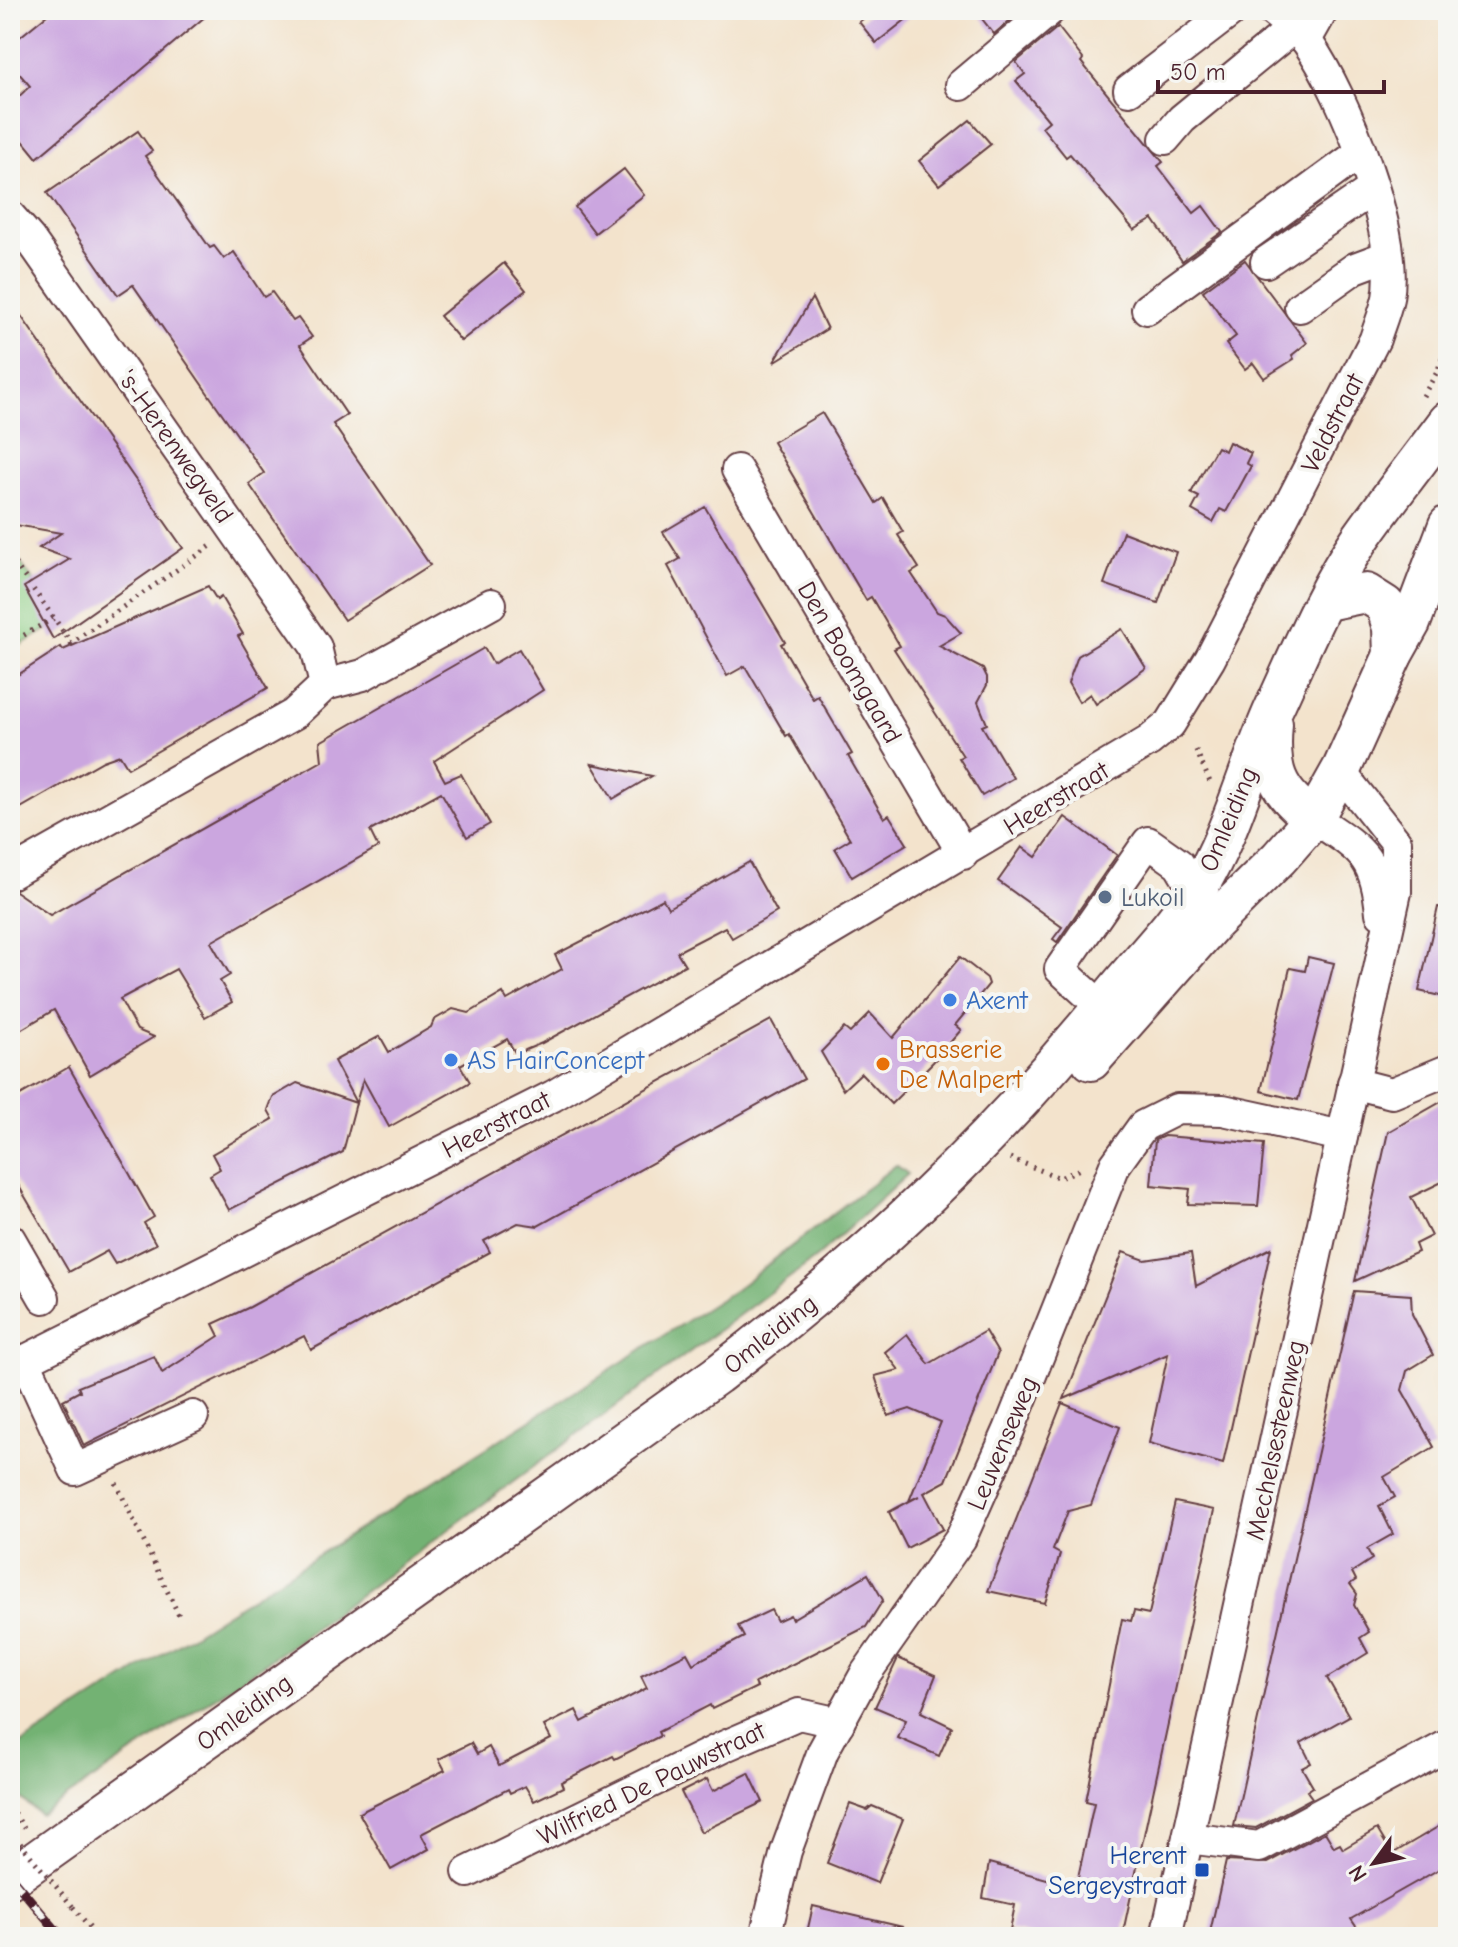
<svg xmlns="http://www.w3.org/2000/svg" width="1458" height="1947" viewBox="0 0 1458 1947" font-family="'Comic Neue',sans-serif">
<rect width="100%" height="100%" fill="#f6f6f2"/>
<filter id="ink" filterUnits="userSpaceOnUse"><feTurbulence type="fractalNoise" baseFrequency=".0125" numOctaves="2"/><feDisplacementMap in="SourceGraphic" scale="16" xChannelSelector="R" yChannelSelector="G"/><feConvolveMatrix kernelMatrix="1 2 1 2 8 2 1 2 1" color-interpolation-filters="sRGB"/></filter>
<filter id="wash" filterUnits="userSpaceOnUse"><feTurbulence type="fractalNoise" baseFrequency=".006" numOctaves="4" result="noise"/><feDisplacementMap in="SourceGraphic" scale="32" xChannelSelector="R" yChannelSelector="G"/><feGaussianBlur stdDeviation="1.8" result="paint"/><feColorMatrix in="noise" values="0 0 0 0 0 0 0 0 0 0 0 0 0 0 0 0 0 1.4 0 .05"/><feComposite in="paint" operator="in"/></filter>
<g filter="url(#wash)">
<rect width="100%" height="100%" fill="#f3e3cc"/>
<!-- green -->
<polygon fill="#8fcf86" stroke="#6c7758" stroke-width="2" points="10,548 62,621 10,651"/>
<!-- forest -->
<polygon fill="#73b273" stroke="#5e684f" stroke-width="2" points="896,1165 908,1174 817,1257 687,1354 289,1647 40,1815 10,1789 10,1751 735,1290"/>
<g id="blocks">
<!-- building -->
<g fill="#cba6df">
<polygon points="53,10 213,10 37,158 10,125 10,105 30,86 10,63 10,45"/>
<polygon points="874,10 918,10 876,43 859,22"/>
<polygon points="975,10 1022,10 994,34"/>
<polygon points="1058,27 1083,59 1081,62 1163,162 1158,166 1194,213 1203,206 1222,232 1182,261 1153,219 1134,230 1070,154 1066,157 1042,127 1049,121 1016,81 1025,74 1016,62"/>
<polygon points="970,120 991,144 939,185 919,161"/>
<polygon points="138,131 152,151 145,156 210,248 214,246 224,259 234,252 264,297 272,292 293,321 298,318 312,337 300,345 347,415 333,424 430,565 344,620 249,484 264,473 209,395 133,285 118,295 47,193"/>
<polygon points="624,169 644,195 595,233 575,207"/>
<polygon points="1245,260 1307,343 1292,355 1294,359 1264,378 1253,363 1245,369 1226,344 1236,336 1203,291"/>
<polygon points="504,263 526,290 461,341 440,316"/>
<polygon points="812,298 827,329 774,362"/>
<polygon points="10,300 183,548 53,639 24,587 70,559 39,548 61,533 10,524"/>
<polygon points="822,413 876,503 883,498 903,532 898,535 919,568 911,573 937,612 945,615 961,633 939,646 983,669 987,677 987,685 978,702 987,724 982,726 1013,778 982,796 959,758 963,756 894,649 900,646 871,597 866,600 773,442"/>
<polygon points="1229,442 1251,453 1246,463 1251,466 1226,512 1220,509 1213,522 1192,510 1199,497 1191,493 1217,447 1225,451"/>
<polygon points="705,507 785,642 781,644 813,699 818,696 852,754 848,756 884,818 889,815 907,844 852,877 835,848 850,839 789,734 786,736 745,666 727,676 668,566 680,559 663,532"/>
<polygon points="1123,532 1176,552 1158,603 1104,584"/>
<polygon points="208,586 217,600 221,597 243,634 238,636 268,688 128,768 120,755 103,761 10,814 10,680 61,647 63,650"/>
<polygon points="1122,629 1146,668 1096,704 1090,694 1079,702 1068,683 1078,656"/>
<polygon points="484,648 493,664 519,649 543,690 434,761 445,781 461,774 490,824 467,837 441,792 370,831 378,847 211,942 230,975 220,981 232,1002 205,1017 176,969 120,999 137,1030 154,1037 90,1075 54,1010 10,1036 10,892 15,891 50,915 322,761 320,742"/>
<polygon points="592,764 652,776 613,799"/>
<polygon points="1065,817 1117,855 1057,942 1053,939 1062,927 998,881 1022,847 1036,857"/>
<polygon points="749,862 777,912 732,938 725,927 677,952 685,965 542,1043 516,1054 507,1039 460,1065 470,1082 389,1127 363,1079 356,1103 334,1061 380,1036 389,1052 431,1027 434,1020 453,1009 469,1013 503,993 507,1000 562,969 555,955 663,899 668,908"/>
<polygon points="1438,907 1448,908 1448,998 1419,991"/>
<polygon points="960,957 987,978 989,984 955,1025 961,1030 933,1062 891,1104 861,1073 843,1090 821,1052 844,1028 850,1033 870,1013 893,1038"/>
<polygon points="1308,957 1334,963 1298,1100 1261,1091 1290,968 1305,971"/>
<polygon points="771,1020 804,1079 538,1226 518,1223 484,1241 490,1252 311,1350 304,1336 84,1446 63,1400 80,1391 78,1387 154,1356 162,1373 219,1336 213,1324 250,1307"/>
<polygon points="69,1067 154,1217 144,1223 156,1244 115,1264 107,1251 69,1272 10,1171 10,1101"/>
<polygon points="297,1083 356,1103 343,1152 229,1210 210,1175 220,1169 212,1154 273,1119 268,1110 273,1097"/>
<polygon points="1448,1098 1448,1179 1411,1197 1431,1236 1415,1244 1418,1252 1355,1281 1388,1132"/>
<polygon points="1164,1136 1264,1144 1258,1206 1188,1204 1190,1189 1151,1185 1155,1140"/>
<polygon points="1271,1248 1223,1464 1149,1443 1168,1354 1064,1399 1123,1252 1145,1260 1191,1253 1196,1286"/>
<polygon points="1354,1291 1411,1295 1412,1314 1433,1355 1407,1371 1402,1390 1434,1447 1384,1477 1395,1497 1379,1506 1393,1534 1367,1549 1372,1559 1352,1572 1356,1580 1350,1584 1357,1594 1354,1605 1369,1632 1360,1638 1368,1653 1327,1678 1349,1716 1301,1743 1311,1763 1302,1768 1313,1787 1307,1791 1312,1798 1256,1828 1234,1826"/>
<polygon points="985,1331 998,1353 946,1481 924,1493 943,1529 907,1548 889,1512 919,1496 909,1501 941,1422 910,1409 888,1416 875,1376 899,1370 885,1352 907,1334 929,1364"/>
<polygon points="1062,1403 1120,1427 1091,1505 1068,1511 1053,1550 1060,1554 1045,1603 988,1591"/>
<polygon points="1175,1502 1214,1510 1122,1937 1040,1937 1010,1930 1015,1905 983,1898 989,1863 1076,1887 1094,1803 1086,1801 1122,1619 1131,1621 1134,1611 1149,1614"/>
<polygon points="868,1574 883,1600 866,1627 755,1683 757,1687 712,1709 710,1705 658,1732 660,1736 615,1759 613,1756 561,1782 563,1787 534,1801 525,1786 510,1793 508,1789 421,1834 429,1849 391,1870 359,1813 445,1770 439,1759 471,1743 477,1754 489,1747 499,1766 551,1739 544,1726 576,1710 582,1722 647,1688 641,1676 687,1653 693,1664 744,1637 738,1626 771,1610 777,1621 790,1615 792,1619"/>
<polygon points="898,1658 936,1675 921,1712 952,1727 939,1756 898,1738 906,1720 875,1707"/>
<polygon points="749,1773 763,1802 701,1832 681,1792 707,1779 713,1791"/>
<polygon points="850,1804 867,1810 872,1806 903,1819 877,1883 827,1863"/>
<polygon points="1448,1821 1448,1864 1351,1919 1357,1928 1342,1937 1209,1937 1226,1861 1267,1863 1325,1832 1334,1847 1340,1844 1343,1849 1377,1829 1392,1854"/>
<polygon points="813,1906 903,1927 901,1937 806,1937"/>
</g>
</g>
</g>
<g filter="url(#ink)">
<use href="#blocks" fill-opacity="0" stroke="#633c43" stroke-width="2"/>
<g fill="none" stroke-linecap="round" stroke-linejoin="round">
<defs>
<g id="minor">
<polyline points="1306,40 1323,10"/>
<polyline points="961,85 1050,10"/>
<polyline points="1129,90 1233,10"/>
<polyline points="1165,139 1182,119 1293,28"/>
<polyline points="10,216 30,239 316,647 325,685 294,714 10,874"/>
<polyline points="1266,262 1373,189"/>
<polyline points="1300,307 1355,268 1387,256"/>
<polyline points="1147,309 1360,153"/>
<polyline points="737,470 963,854"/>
<polyline points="325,685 363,675 491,604"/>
<path d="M1314,818C1360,849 1376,855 1381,913"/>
<polyline points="1118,1022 1060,969 1148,842 1179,864 1205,907"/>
<polyline points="1353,1083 1392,1093 1448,1070"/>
<polyline points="10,1239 44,1298"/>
<polyline points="25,1361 75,1470 193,1416"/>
<path d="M10,1368L553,1096L1149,741L1170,724L1210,659L1375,339C1379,326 1385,312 1388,298C1400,234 1345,96 1308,43C1299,30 1283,20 1271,10"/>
<polyline points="1188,1838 1259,1847 1448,1745"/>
<polyline points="468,1872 725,1746 799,1714 839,1723"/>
<polyline points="765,1937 786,1851 823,1751 866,1673 961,1538 1009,1430 1115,1165 1143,1126 1177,1109 1223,1110 1342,1136"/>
<polyline points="1166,1937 1396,892 1396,842 1346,779 1342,768"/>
</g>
<g id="major">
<polyline points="1327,601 1366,593 1385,605 1392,628 1393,655"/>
<path d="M1273,724C1269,768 1275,792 1314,818"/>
<polyline points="1091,1061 1213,923 1279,858 1314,818 1342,768 1393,655 1411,623 1448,525"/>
<path d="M10,1879L717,1375C871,1257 995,1140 1117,989C1144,956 1176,924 1198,888C1232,833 1247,768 1274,708C1300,652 1325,590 1360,539C1388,499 1419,460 1448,421"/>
</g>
</defs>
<!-- minor casing -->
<use href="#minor" stroke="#633c43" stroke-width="34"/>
<!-- major casing -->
<use href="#major" stroke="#633c43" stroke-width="42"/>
<!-- path -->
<g stroke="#633c43" stroke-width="5" stroke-dasharray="2 6" stroke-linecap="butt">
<polyline points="1423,396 1437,372 1448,343"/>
<polyline points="10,557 54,618"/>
<polyline points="10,643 54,618 71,643 211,546"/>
<polyline points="1196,750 1210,782"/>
<polyline points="1010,1158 1060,1178 1082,1168"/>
<polyline points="116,1483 181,1620"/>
<polyline points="10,1807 24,1828"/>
<polyline points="73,1907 98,1937"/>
</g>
<!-- minor -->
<use href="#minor" stroke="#fff" stroke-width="30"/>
<!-- major -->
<use href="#major" stroke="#fff" stroke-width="38"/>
<defs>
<polyline id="rail" points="10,1876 62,1937"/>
</defs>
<!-- rail casing -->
<use href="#rail" stroke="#4a1f2b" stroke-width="9"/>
<!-- rail -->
<use href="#rail" stroke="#f6f6f2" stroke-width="6" stroke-dasharray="18" stroke-linecap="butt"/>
<!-- path-bridge -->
<polyline stroke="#633c43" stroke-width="5" stroke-dasharray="2 6" stroke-linecap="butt" points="10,1831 73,1907"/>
</g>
</g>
<!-- markers -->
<circle fill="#5c6f8a" stroke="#f6f6f2" stroke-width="3" cx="1105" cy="897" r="8"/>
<g fill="#3f7fe0" stroke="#f6f6f2" stroke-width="3">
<circle cx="950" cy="1000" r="8"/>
<circle cx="451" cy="1060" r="8"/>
</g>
<circle fill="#e8710a" stroke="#f6f6f2" stroke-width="3" cx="883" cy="1064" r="8"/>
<rect fill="#1a4fb4" stroke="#f6f6f2" stroke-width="3" x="1194" y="1862" width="16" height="16" rx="4"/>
<g text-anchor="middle" stroke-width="8" stroke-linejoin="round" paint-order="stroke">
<!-- street labels -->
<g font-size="26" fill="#4a1f2b" stroke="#f6f6f2">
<text transform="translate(1332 423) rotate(-63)" y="9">Veldstraat</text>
<text transform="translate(176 446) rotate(55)" y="9">'s-Herenwegveld</text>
<text transform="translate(850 662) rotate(60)" y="9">Den Boomgaard</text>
<text transform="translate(1056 798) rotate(-31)" y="9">Heerstraat</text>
<text transform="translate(1228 819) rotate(-67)" y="9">Omleiding</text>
<text transform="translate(496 1124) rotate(-27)" y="9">Heerstraat</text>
<text transform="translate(770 1334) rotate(-38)" y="9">Omleiding</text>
<text transform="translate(1275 1440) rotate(-78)" y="9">Mechelsesteenweg</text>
<text transform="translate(1002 1443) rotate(-67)" y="9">Leuvenseweg</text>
<text transform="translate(244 1712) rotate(-36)" y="9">Omleiding</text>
<text transform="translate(651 1783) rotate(-26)" y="9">Wilfried De Pauwstraat</text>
</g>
<!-- service labels -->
<g font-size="26" fill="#4e5e75" stroke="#f6f6f2" text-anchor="start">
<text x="1121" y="906">Lukoil</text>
</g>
<!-- shop labels -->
<g font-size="26" fill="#366cbe" stroke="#f6f6f2" text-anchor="start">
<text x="966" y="1009">Axent</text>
<text x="467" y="1069">AS HairConcept</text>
</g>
<!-- food labels -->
<g font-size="26" fill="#c56008" stroke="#f6f6f2" text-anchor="start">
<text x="899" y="1058">Brasserie<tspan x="899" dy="30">De Malpert</tspan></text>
</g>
<!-- transit labels -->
<g font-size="26" fill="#164399" stroke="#f6f6f2" text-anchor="end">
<text x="1186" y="1864">Herent<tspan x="1186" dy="30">Sergeystraat</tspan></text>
</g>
</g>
<!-- margin -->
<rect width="1458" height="1947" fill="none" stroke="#f6f6f2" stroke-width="40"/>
<!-- north arrow -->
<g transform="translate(1374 1863) rotate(237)" stroke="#f6f6f2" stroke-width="6" paint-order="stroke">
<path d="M0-6L14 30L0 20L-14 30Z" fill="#4a1f2b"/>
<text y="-12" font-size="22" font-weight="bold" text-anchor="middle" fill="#4a1f2b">N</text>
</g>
<!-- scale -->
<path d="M1158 80v12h226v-12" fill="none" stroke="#4a1f2b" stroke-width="4"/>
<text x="1170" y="80" font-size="24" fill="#4a1f2b" stroke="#f6f6f2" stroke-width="6" paint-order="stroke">50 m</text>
</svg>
